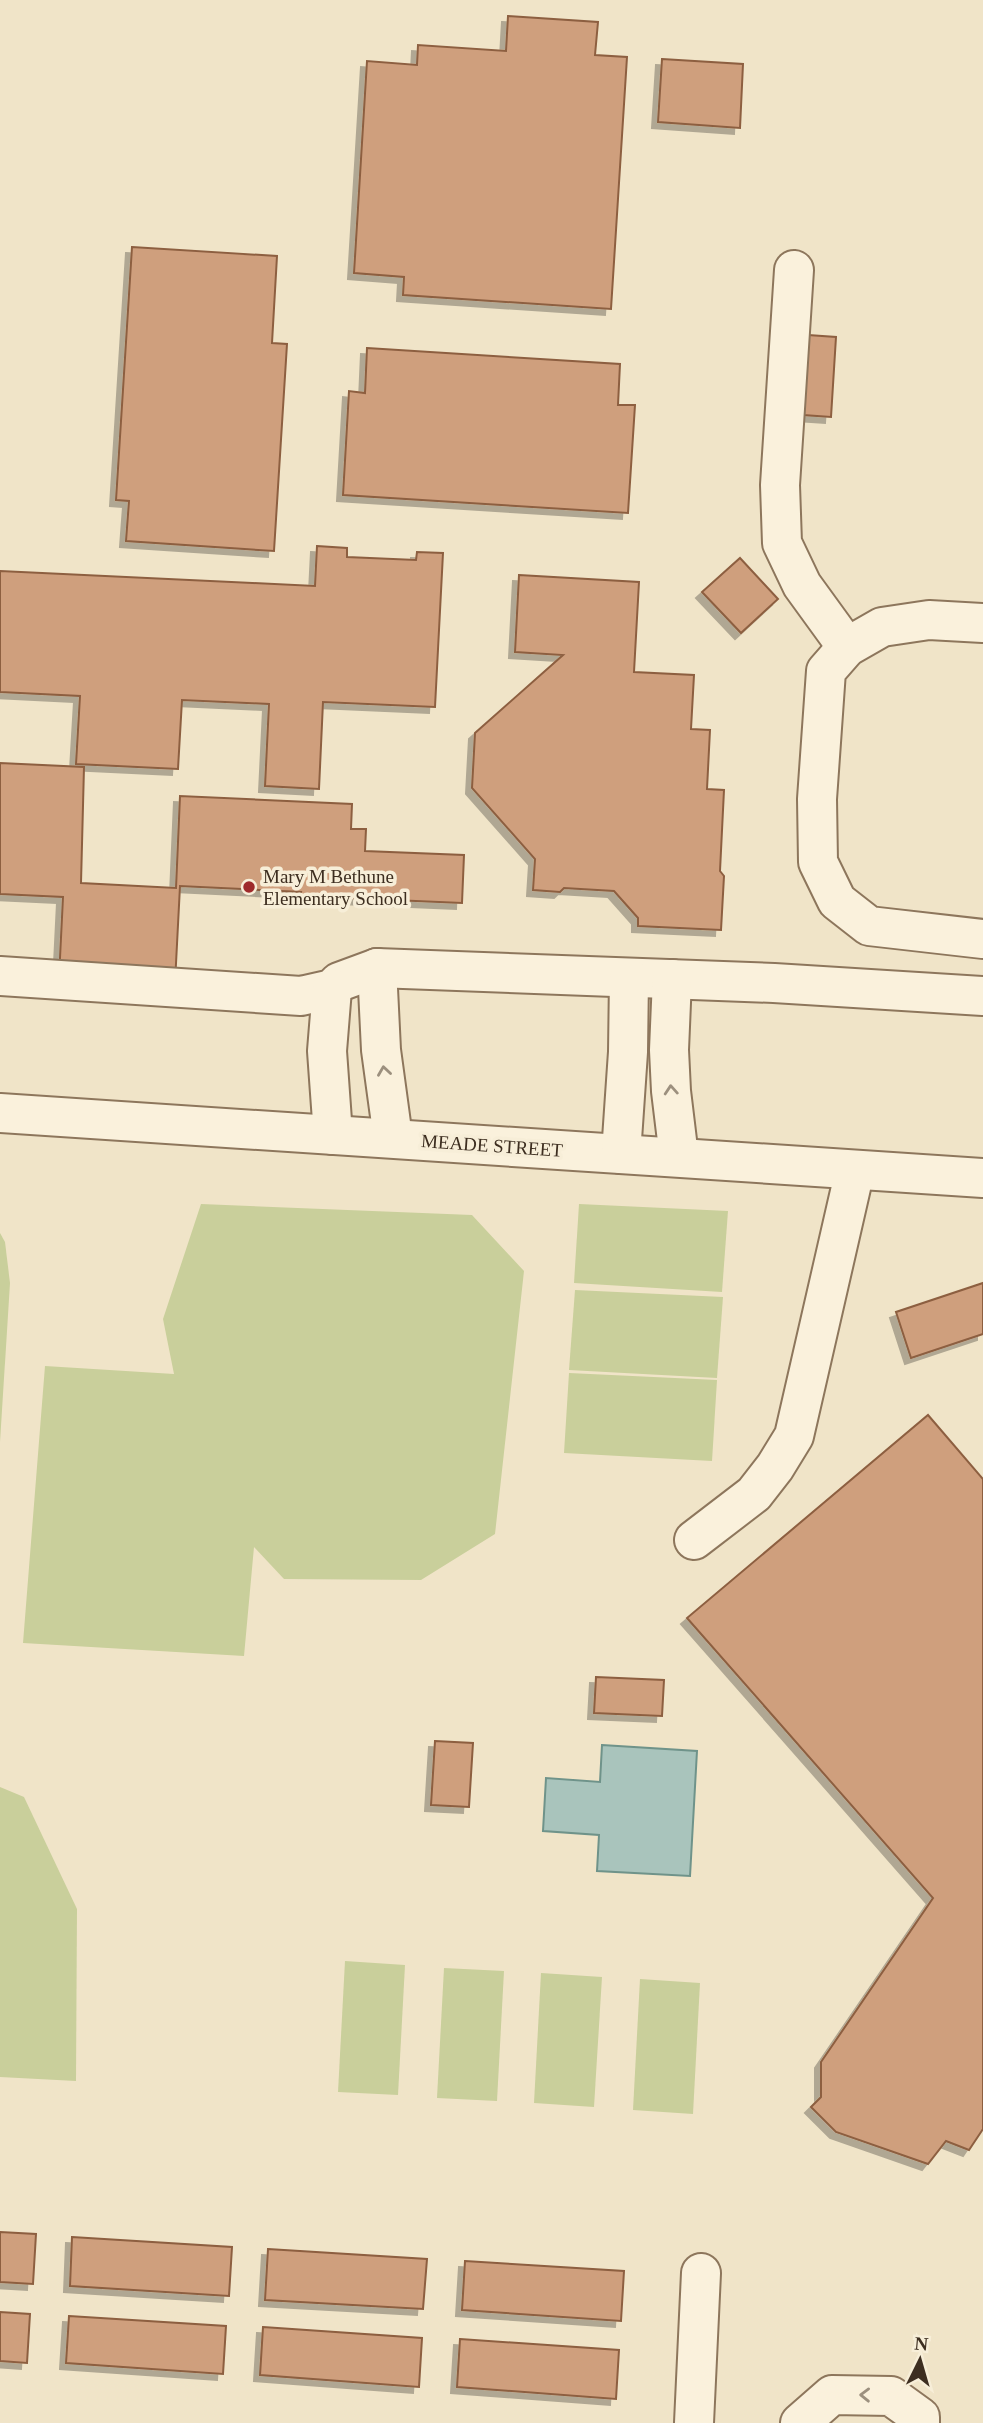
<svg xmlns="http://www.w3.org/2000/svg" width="983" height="2423" viewBox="0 0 983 2423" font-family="'Times New Roman',serif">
<defs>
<filter id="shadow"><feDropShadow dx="-6" dy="6" stdDeviation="0" flood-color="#0004"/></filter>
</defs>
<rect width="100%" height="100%" fill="#f0e4c8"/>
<!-- green -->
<g fill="#c9cf9b">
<polygon points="201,1204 472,1215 524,1271 495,1534 421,1580 284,1579 254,1547 244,1656 23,1643 45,1366 174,1374 163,1319"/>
<polygon points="579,1204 728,1211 722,1292 574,1283"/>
<polygon points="0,1233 5,1242 10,1283 0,1442"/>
<polygon points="575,1290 723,1297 717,1378 569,1370"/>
<polygon points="569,1373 717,1380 712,1461 564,1453"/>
<polygon points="0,1787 24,1797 77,1909 76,2081 0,2077"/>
<polygon points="345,1961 405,1965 398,2095 338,2092"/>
<polygon points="444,1968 504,1971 497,2101 437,2098"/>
<polygon points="541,1973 602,1977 594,2107 534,2103"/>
<polygon points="640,1979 700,1983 693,2114 633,2110"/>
</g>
<!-- water -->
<polygon fill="#a9c4bc" stroke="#6f938a" stroke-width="2" points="602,1745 697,1751 690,1876 597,1871 599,1835 543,1831 546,1778 600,1782"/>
<!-- building -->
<g fill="#cf9f7d" stroke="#8d5f41" stroke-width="2" filter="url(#shadow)">
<polygon points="508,16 598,22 595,55 627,57 611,309 403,295 404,277 354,273 367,61 417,65 418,45 506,51"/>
<polygon points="662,59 743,64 740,128 658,122"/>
<polygon points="132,247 277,256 272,343 287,344 274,551 126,541 129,501 116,500"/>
<polygon points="808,335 836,337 831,417 803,415"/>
<polygon points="367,348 620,364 618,405 635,405 628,513 343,495 349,391 365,393"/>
<polygon points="317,546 347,548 347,557 416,560 417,552 443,553 435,707 323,702 319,789 265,786 269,704 182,700 178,769 76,764 80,696 0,692 0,571 315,586"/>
<polygon points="740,558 778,599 741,633 702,592"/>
<polygon points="519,575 639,582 634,672 694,675 691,729 710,730 707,789 724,790 720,871 724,876 721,930 638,926 638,918 614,891 564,888 560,892 533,890 535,859 472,788 475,733 563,655 515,652"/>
<polygon points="0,763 84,767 81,883 176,888 180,796 352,804 351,829 366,829 365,851 464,855 462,903 300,896 301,892 180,886 175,983 59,978 63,897 0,894"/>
<polygon points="983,1283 983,1334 911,1358 896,1312"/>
<polygon points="928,1415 983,1479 983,2129 969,2150 946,2141 928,2164 836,2132 811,2107 821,2097 821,2062 933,1898 687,1618"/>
<polygon points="596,1677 664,1680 662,1716 594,1713"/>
<polygon points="435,1741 473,1743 469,1807 431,1805"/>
<polygon points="0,2232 36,2234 33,2284 0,2282"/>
<polygon points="72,2237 232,2247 229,2296 70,2286"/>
<polygon points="268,2249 427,2259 423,2309 265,2300"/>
<polygon points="465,2261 624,2271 621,2321 462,2310"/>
<polygon points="0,2312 30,2314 27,2363 0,2361"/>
<polygon points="69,2316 226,2326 223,2374 66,2363"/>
<polygon points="263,2327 422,2338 419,2387 260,2375"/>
<polygon points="460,2339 619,2350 616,2399 457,2387"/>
</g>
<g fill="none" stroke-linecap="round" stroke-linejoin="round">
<defs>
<g id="minor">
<polyline points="794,270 780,485 782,543 802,585 847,647"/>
<polyline points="983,623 929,620 882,627 847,647 826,671 817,799 818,862 837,901 869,926 983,939"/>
<polyline points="377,968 381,1050 393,1138"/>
<polyline points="0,976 301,996 332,989 339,982 377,968 774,983 983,996"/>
<polyline points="672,979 669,1050 671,1091 679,1157"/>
<polyline points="332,989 327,1051 333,1135"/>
<polyline points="0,1113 983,1178"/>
<polyline points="621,1154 628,1052 629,978"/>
<polyline points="694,1540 754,1494 775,1467 794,1436 855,1170"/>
<polyline points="694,2423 701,2273"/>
<polyline points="800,2423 832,2395 891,2396 920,2417 920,2423"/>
</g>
</defs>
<!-- minor casing -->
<use href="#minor" stroke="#8d765c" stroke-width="42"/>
<!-- minor -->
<use href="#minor" stroke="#faf1dc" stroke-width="38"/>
</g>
<!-- one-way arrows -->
<defs><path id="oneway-chevron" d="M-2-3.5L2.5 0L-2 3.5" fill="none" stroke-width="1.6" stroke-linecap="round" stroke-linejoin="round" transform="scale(1.75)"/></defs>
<g stroke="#9c907e">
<use href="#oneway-chevron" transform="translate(384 1071) rotate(-98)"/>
<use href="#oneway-chevron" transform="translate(671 1090) rotate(-94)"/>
<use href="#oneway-chevron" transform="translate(865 2395) rotate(-179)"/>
</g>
<!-- markers -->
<circle fill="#9e2a2b" stroke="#f7eed8" stroke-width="2.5" cx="249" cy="887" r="7"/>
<g text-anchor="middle" stroke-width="7" stroke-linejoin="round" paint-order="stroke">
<!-- poi labels -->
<g font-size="19" fill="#3d2e20" stroke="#f7eed8" text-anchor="start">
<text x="263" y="883">Mary M Bethune<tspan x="263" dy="22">Elementary School</tspan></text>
</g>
<!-- street labels -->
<g font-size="19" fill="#3d2e20" stroke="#f7eed8">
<text transform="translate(492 1145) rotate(4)" y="7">MEADE STREET</text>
</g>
</g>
<!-- north arrow -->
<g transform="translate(920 2360) rotate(5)" stroke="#f7eed8" stroke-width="5" paint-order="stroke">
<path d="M0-5L12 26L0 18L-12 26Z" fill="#3d2e20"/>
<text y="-10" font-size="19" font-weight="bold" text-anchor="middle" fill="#3d2e20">N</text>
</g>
</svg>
